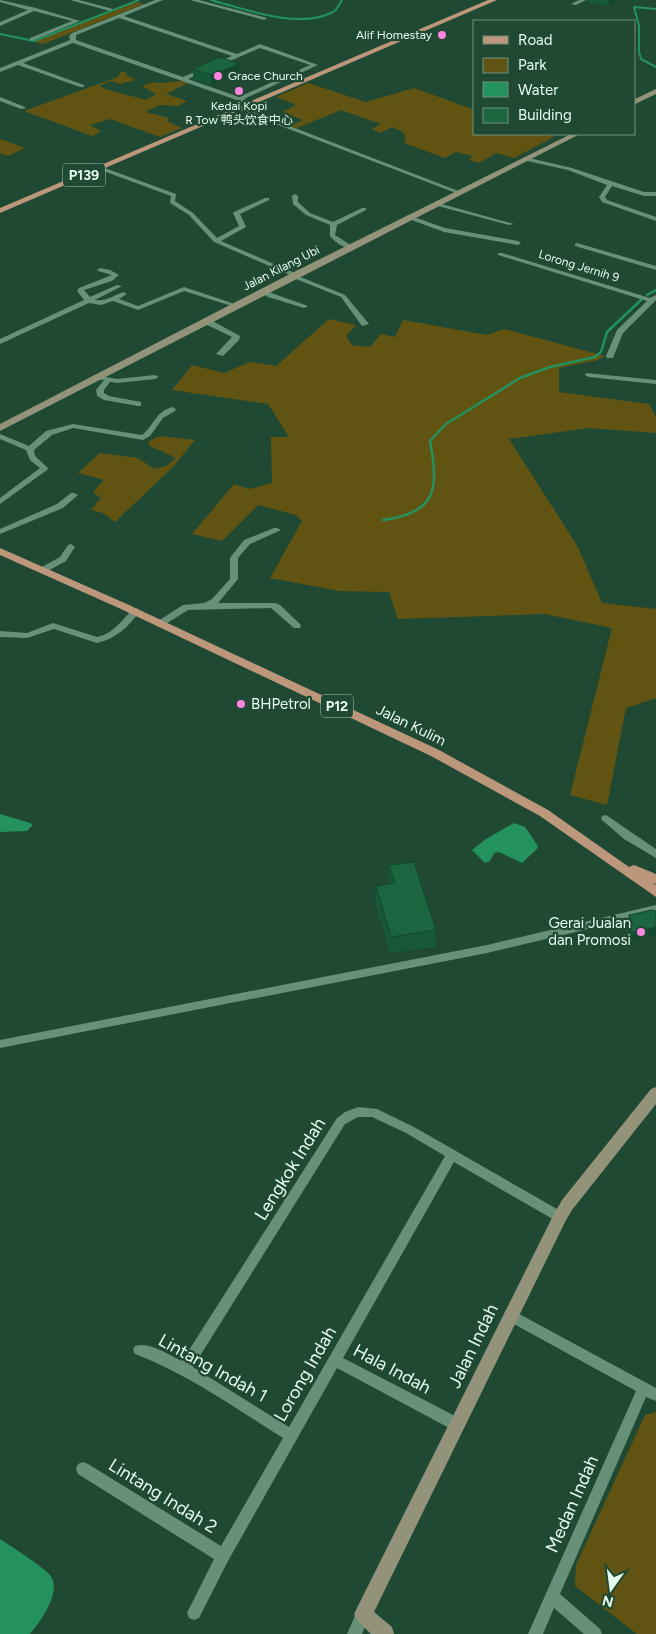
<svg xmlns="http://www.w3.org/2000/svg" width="656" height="1634" viewBox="0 0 656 1634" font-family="Figtree,'Noto Sans SC',sans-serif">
<rect width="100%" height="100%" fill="#204933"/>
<!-- green -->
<g fill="#615412">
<polygon points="137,2 144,4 43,44 34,42"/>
<path d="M121,71L127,73L126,75L136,80L120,84L111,81L99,86C116,94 128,94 146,100L156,94L142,86L153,82C167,86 174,78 188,83L166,94L187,101L178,106L160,105L145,112L169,118L167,121L182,128L160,137L110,119L90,125L101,131L92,136L24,111L118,77Z"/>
<polygon points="308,83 366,102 414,88 475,110 475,134 544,134 554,137 514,158 496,153 479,163 469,160 473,156 456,152 445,158 404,143 406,138 403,132 393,127 380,133 372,129 381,124 341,110 297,128 291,126 303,120 283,112 296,105 276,97"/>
<polygon points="0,139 25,148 8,156 0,153"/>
<polygon points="329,319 356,325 346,336 352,345 370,347 381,334 395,337 403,320 487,335 504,329 605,356 598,360 559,368 559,392 649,404 656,417 656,433 589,428 509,439 578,547 602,603 656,609 656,698 626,708 607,805 570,795 612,628 545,614 398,619 389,592 339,591 270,578 302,521 296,515 258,505 222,541 192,534 234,484 249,489 272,483 271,437 289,437 268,404 172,390 192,365 224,373 250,362 276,366"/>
<polygon points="161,436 195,440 173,467 115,522 103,513 91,510 101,498 93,492 104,480 78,473 100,453 138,458 154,469 166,466 176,458 148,445 150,440"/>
<polygon points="656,1412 656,1634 637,1634 575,1586 576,1565 645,1415"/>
</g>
<!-- water -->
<g fill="#24925e">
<polygon points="0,814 30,823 33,825 27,831 0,832"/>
<polygon points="514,823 525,827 538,846 537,849 522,863 499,852 494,853 490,861 485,863 472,850 486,839"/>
<path d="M0,1539C12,1547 42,1566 50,1575C63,1591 40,1622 30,1634H0Z"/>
</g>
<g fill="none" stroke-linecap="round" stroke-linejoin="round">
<!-- stream-far1 -->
<g stroke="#24925e" stroke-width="2">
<path d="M211,0C244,9 300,30 333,12C337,10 339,4 342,0"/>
<polyline points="656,9 634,7 639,26 639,52 641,59 656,67"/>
<polyline points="0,34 34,41 139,0"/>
</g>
<!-- stream -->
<g stroke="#24925e" stroke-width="2.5">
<polyline points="647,295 656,290"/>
<path d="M383,520C437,513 439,489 430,441L446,424L520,378L550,367L595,357L601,352L607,332L641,300"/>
</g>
<!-- street -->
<g fill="#669077" fill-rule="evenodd">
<polygon points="0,0 36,8 80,21 34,40 30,40 30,38 72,21 34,11 0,26 0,22 28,10 0,2"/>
<polygon points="70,0 79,0 113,9 110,11"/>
<path d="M155,0H163L124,16L237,54L260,44L318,65L244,99L248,101L245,103L73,43L23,63L84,85V87H80L18,65L0,72V68L70,40L69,36L72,33ZM119,18L232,56L183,77L76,40V35ZM260,48L310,65L239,97L188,79Z"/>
<polygon points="190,0 199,0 267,18 264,20"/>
<polygon points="579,0 586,0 576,5 571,4"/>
<polygon points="0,97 25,107 26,108 21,109 0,101"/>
<polygon points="239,108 243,108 461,192 456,193 239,110"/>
<polygon points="525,157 572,168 644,192 656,192 656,196 644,196 612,186 605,197 607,200 656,217 656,221 602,202 599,197 607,185 568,170 523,160 523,158"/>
<polygon points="98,167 102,167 176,194 175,201 193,213 217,238 239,226 233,213 234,212 265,198 269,198 269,200 240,214 246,227 221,241 297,274 298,276 345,295 369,324 362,326 341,297 291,277 290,275 214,242 189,215 170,203 171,196 98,169"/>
<path d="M295,194L298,196V202L310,213L333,222L362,208H366V210L337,225L335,235L352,246V248C344,249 335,242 330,236V225L306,215L293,204L292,196Z"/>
<polygon points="434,203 438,203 514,224 509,225 434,205"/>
<polygon points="408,215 445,228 518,241 521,243 518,245 444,232 406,218 405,217"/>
<polygon points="577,243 656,266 656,270 575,246 575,244"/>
<polygon points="498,253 502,253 650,298 656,295 656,300 623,333 613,358 607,358 606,356 617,330 647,301 498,255"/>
<path d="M100,268L110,270L119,275L112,281L84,290L90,297L117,285L122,286L95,300C105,302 114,295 124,292L127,294L119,299L138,306L184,287L241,306L235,307L184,291L138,310L113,301L101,305L89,303L0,344V339L84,300L77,291L79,288L112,275L98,271L97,270Z"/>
<polygon points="263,290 308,306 304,308 268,297 260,292"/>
<polygon points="203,319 209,319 240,336 239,340 223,356 216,354 232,337 203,323"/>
<polygon points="586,373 656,380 656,384 589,377 585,375"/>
<polygon points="95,375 117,379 155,375 159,377 155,379 117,383 110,382 104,390 104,393 109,396 141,402 141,406 138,406 104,400 97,396 96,390 104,380 95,379"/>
<path d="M172,407L176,409L175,411L163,418L150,436L143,440L73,428L52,435L34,450L35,456L48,468L47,470L0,504V498L40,468L30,460L26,450L0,439V434L29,446L46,431L73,424L142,435C154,426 154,413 172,407Z"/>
<polygon points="71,493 74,493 78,495 63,508 0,534 0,529 57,504"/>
<polygon points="274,528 277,528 281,530 250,544 238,558 238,579 218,603 275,603 280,605 300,624 301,626 300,628 294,628 271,608 188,610 164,625 158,625 157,623 158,621 183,605 204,603 212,599 230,579 230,558 244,540"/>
<polygon points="71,544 75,547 66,561 46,572 40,572 39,570 40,568 60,557 68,545"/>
<path d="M136,608L140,611C129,626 116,639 97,643L54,629L27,638L0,637V631L27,633L53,623L97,637C113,634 122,620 133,609Z"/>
<polygon points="606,815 656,849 656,858 624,839 602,820 601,818 602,816"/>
<polygon points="656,905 656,913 487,953 0,1048 0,1040 487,945"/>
<path d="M358,1107L377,1109L414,1127L564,1213L566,1217L564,1221L560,1222L556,1221L454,1162L343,1358L463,1420L465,1425L463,1430L458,1431L453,1430L337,1368L228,1561L199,1618L194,1620L189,1618L187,1613L214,1559L78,1474L76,1469L78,1464L83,1462L88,1464L221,1546L283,1438C235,1408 188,1374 135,1354L133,1350L135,1346C149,1341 169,1355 182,1361L337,1118L345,1112ZM358,1117H372L406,1133L445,1156L289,1427L193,1367L345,1124Z"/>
<polygon points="510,1309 656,1388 656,1401 646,1397 560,1594 600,1629 602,1634 584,1634 554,1608 543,1634 528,1634 636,1391 505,1319 504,1315 505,1311"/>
<polygon points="363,1607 368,1609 370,1614 362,1634 347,1634 358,1609"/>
</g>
<!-- secondary -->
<g fill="#929379" fill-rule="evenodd">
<polygon points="656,89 656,94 635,104 635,99"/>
<polygon points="571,134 580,134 0,431 0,424 290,274"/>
<polygon points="656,1087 656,1104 572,1210 565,1222 374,1612 392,1627 394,1634 371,1634 357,1620 354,1614 555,1212 562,1200 651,1089"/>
</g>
<!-- primary -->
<g fill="#bd977c" fill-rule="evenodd">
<polygon points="488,0 497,0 0,213 0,208"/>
<polygon points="0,548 129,605 439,750 548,810 629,867 634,865 656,874 656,884 652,882 656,885 656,897 540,816 431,756 121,609 0,555"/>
</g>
</g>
<!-- wall -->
<g fill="#175838">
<polygon points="587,0 615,0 615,3 608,6 586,2"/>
<polygon points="193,69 239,74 212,85 193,79"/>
<polygon points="389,865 436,930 435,947 390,953 375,902 376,886 390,884 389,881"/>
<polygon points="652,910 632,941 625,929 629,915"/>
</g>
<!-- shaded-wall -->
<g fill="#13472e">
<polygon points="609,0 615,0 615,3 608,6"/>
<polygon points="239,64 239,74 212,85 211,75"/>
<polygon points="656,927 656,935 632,941 633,933"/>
</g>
<!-- building -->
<g fill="#1b6641" stroke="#13472e">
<polygon points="220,57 239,64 211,75 193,69"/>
<polygon points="414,862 436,930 391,937 376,886 395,883 389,865"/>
<polygon points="652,910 656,911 656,927 633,933 627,921 631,920 629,915"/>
</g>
<!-- markers -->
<g fill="#fe85df" stroke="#204933" stroke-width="2">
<circle cx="442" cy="35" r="5"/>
<circle cx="218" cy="76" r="5"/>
<circle cx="239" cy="91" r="5"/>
<circle cx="241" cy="704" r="5"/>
<circle cx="641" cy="932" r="5"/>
</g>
<g text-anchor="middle" stroke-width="4.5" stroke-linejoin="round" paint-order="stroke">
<!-- far-poi labels -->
<g font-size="12" fill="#e5fbed" stroke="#204933" text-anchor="end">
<text x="432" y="39">Alif Homestay</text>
<text x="228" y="80" text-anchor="start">Grace Church</text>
<text x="239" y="110" text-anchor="middle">Kedai Kopi<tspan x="239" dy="14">R Tow 鸭头饮食中心</tspan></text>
</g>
<!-- far-street labels -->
<g font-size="12" fill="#e5fbed" stroke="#204933">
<text transform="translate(579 266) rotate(17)" y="4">Lorong Jernih 9</text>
<text transform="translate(281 268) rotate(-27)" y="4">Jalan Kilang Ubi</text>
</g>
<!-- shield labels -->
<g fill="#204933" stroke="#aac6b5" stroke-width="1">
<rect x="63" y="163.5" width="42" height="23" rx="4"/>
<rect x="321" y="694.5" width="32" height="23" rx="4"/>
</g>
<g font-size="14" font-weight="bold" fill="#e5fbed">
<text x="84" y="180">P139</text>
<text x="337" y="711">P12</text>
</g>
<!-- poi labels -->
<g font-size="15" fill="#e5fbed" stroke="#204933" text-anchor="start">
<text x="251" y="709">BHPetrol</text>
<text x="631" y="928" text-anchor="end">Gerai Jualan<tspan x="631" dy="17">dan Promosi</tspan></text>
</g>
<!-- street labels -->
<g font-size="15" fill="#e5fbed" stroke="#204933">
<text transform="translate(411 725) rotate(26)" y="5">Jalan Kulim</text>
</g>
<!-- near-street labels -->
<g font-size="18" fill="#e5fbed" stroke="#204933">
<text transform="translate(290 1169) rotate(-58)" y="6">Lengkok Indah</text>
<text transform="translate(473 1346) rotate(-64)" y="6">Jalan Indah</text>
<text transform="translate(213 1368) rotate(29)" y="6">Lintang Indah 1</text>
<text transform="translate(392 1369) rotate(28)" y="6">Hala Indah</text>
<text transform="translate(305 1374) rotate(-60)" y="6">Lorong Indah</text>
<text transform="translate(163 1496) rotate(32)" y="6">Lintang Indah 2</text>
<text transform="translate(572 1504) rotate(-66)" y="6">Medan Indah</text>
</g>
</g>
<!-- legend -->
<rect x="473" y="20" width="162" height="115" fill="#204933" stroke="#6f907d"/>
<rect x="483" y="36" width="25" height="8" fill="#bd977c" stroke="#6f907d"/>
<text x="518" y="45" font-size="15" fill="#e5fbed">Road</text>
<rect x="483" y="58" width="25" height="15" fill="#615412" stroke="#6f907d"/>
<text x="518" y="70" font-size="15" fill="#e5fbed">Park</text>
<rect x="483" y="82" width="25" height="15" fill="#24925e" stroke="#6f907d"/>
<text x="518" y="95" font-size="15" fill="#e5fbed">Water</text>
<rect x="483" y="108" width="25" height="15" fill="#1b6641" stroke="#6f907d"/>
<text x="518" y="120" font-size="15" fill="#e5fbed">Building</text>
<!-- north arrow -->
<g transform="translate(611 1589) rotate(194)" stroke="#204933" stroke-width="4" paint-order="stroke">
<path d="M0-4L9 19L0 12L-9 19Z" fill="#e5fbed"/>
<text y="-8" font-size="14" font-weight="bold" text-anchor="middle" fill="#e5fbed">N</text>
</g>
</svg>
